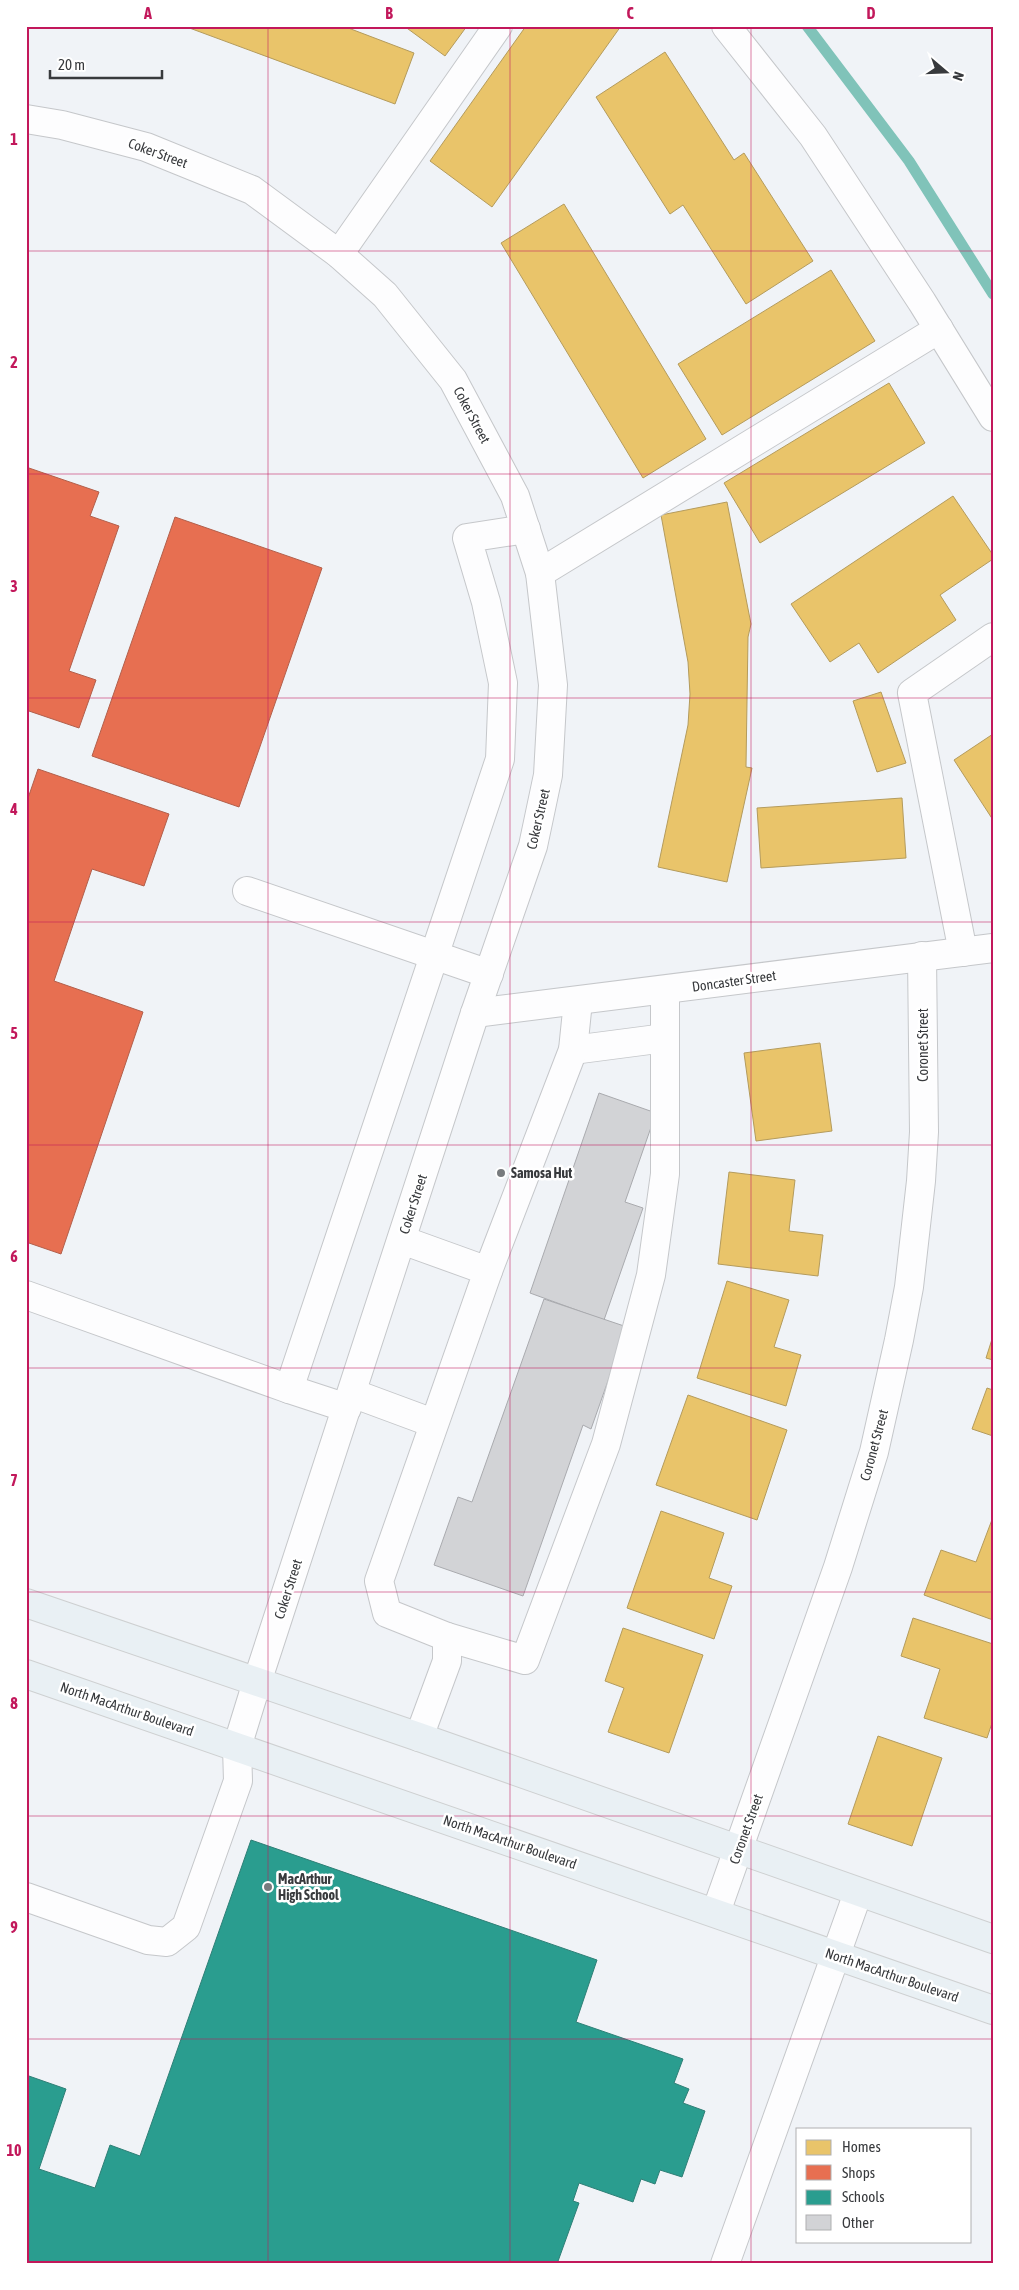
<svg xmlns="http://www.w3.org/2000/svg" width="1019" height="2290" viewBox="0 0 1019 2290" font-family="'Asap Condensed',sans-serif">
<rect width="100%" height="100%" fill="#f0f3f7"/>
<!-- homes -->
<g fill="#e9c46a" stroke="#b49b5c">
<polygon points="184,26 343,26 414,53 395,104"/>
<polygon points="404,26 467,26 445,56"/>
<polygon points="526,26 621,26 492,207 430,161"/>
<polygon points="665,52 734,160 744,153 813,261 746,304 683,205 670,214 596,97"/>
<polygon points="564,204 706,439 643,478 501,243"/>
<polygon points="831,270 875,341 722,435 678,364"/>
<polygon points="889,383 925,443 760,543 724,483"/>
<polygon points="953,496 993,555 993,559 940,595 956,620 878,673 859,643 830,662 791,604"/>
<polygon points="727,502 751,624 748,637 746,767 752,768 727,882 658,867 688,725 690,694 688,662 661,515"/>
<polygon points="881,692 906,763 877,772 853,701"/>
<polygon points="993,734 993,820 954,760"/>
<polygon points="902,798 906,858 761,868 757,808"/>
<polygon points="820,1043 832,1131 756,1141 744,1053"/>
<polygon points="729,1172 795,1180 789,1231 823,1235 818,1276 718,1264"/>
<polygon points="727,1281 789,1300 774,1347 801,1355 786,1406 697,1378"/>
<polygon points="993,1336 993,1360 986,1358"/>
<polygon points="987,1388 993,1390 993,1436 972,1429"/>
<polygon points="688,1395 787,1430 757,1520 656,1485"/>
<polygon points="661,1511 724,1533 709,1578 732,1586 714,1639 627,1608"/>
<polygon points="993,1517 993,1620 924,1595 941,1550 976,1562"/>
<polygon points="913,1618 993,1644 993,1720 987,1738 924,1718 940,1669 901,1656"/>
<polygon points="623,1628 703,1655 669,1753 608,1732 624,1688 605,1681"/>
<polygon points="878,1736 942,1758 912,1846 848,1824"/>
</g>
<!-- shops -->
<g fill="#e76f51" stroke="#b25f4b">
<polygon points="26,467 99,492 90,516 119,526 69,671 96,680 79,728 26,710"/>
<polygon points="175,517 322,568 239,807 92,756"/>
<polygon points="38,769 169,814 144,886 92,869 54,981 143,1012 61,1254 26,1242 26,804"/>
</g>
<!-- schools -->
<polygon fill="#2a9d8f" stroke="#2e7f76" points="251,1840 597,1960 576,2022 683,2059 674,2083 689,2089 683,2103 705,2111 682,2177 660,2170 655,2184 641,2179 633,2202 579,2183 573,2201 579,2203 557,2264 26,2264 26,2075 66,2089 39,2169 95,2188 110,2145 140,2156"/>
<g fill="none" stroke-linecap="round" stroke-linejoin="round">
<!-- stream -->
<polyline stroke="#80c3b9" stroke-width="11" points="807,26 909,161 993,294"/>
</g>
<!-- building -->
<g fill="#d2d3d6" stroke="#a9aaae">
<polygon points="599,1093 656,1113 625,1202 643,1208 604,1320 530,1293"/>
<polygon points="544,1299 627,1327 591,1429 583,1425 523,1596 434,1565 458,1497 472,1502"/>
</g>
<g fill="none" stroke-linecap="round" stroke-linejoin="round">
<defs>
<g id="minor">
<polyline points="726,26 813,136 922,302 993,417"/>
<polyline points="26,119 62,125 146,147 252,190 339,254 385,295 453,380 515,496 540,573 553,685 548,775 533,846 475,1013 257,1682 237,1747 238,1781 186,1927 167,1942 148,1940 26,1897"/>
<polyline points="339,254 498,26"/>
<polyline points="540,573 939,329"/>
<polyline points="247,891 489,974"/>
<polyline points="963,952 912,693 993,637"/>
<polyline points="475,1013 993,948"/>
<polyline points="573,1050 665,1038"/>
<polyline points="402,1240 488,1271 379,1581 387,1613 447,1637 447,1661 419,1737"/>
<polyline points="488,1271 573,1050 578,1001"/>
<polyline points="26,1295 289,1389 500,759 503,683 486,602 467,538 526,529"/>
<polyline points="289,1389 347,1408"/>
<polyline points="352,1393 433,1423"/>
<polyline points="447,1637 525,1660 606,1444 651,1275 665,1174 665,990"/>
<polyline points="716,1912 838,1567 874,1452 899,1340 909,1287 921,1181 924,1132 922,956"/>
<polyline points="725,2264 858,1893"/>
</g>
<g id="major">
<polyline points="26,1603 419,1737 993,1939"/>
<polyline points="26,1674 993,2010"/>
</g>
</defs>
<!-- minor casing -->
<use href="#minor" stroke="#c5c7ca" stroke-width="30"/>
<!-- major casing -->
<use href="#major" stroke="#ced0d1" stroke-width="30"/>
<!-- minor -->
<use href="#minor" stroke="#fdfdfe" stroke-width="28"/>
<!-- major -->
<use href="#major" stroke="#e9f0f4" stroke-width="28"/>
</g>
<!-- grid -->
<path fill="none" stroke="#c2185b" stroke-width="1" stroke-opacity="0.55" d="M268,26V2264M510,26V2264M751,26V2264M26,251H993M26,474H993M26,698H993M26,922H993M26,1145H993M26,1368H993M26,1592H993M26,1816H993M26,2039H993"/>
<!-- markers -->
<g fill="#787b7e" stroke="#fff" stroke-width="2">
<circle cx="501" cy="1173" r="5"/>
<circle cx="268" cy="1887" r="5"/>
</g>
<g text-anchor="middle" stroke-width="5" stroke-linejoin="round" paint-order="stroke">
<!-- street labels -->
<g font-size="14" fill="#383a3d" stroke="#fff">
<text transform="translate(158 153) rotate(20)" y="5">Coker Street</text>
<text transform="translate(472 415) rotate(62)" y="5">Coker Street</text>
<text transform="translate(538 819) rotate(-77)" y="5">Coker Street</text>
<text transform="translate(734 981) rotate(-8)" y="5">Doncaster Street</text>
<text transform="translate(923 1045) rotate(-90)" y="5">Coronet Street</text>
<text transform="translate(413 1204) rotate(-72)" y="5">Coker Street</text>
<text transform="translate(874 1445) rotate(-75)" y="5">Coronet Street</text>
<text transform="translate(288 1589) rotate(-72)" y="5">Coker Street</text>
<text transform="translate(127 1709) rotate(19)" y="5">North MacArthur Boulevard</text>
<text transform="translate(746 1829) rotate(-70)" y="5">Coronet Street</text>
<text transform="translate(510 1842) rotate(19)" y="5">North MacArthur Boulevard</text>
<text transform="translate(892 1975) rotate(19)" y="5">North MacArthur Boulevard</text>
</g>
<!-- poi labels -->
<g font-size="14" font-weight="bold" fill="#383a3d" stroke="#fff" text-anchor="start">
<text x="511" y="1178">Samosa Hut</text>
<text x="278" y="1884">MacArthur<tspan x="278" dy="16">High School</tspan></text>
</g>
</g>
<!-- border -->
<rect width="1019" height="2290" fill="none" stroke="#ffffff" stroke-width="55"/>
<!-- legend -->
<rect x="796" y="2128" width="175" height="115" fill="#ffffff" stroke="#afb0b1"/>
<rect x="806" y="2140" width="25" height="15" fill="#e9c46a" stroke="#afb0b1"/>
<text x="842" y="2152" font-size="15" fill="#383a3d">Homes</text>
<rect x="806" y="2165" width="25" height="15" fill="#e76f51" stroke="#afb0b1"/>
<text x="842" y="2178" font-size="15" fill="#383a3d">Shops</text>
<rect x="806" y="2190" width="25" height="15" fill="#2a9d8f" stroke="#afb0b1"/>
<text x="842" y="2202" font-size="15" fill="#383a3d">Schools</text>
<rect x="806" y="2215" width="25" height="15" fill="#d2d3d6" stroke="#afb0b1"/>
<text x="842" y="2228" font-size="15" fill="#383a3d">Other</text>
<!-- north arrow -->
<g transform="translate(946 72) rotate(109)" stroke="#ffffff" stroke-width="4" paint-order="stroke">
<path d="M0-4L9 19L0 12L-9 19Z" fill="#383a3d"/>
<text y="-8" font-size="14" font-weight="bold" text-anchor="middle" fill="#383a3d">N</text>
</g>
<!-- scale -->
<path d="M50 70v8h112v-8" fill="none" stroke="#383a3d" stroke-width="2.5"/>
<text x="58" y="70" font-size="15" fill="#383a3d" stroke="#ffffff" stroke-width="4" paint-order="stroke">20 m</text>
<rect x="28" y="28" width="964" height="2234" fill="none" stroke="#c2185b" stroke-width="2"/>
<g font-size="16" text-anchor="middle" font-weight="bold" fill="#c2185b">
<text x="148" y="19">A</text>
<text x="389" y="19">B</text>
<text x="630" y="19">C</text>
<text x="871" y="19">D</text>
<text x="14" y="145">1</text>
<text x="14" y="368">2</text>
<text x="14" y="592">3</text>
<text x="14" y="815">4</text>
<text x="14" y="1039">5</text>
<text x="14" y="1262">6</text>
<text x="14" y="1486">7</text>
<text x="14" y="1709">8</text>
<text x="14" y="1933">9</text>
<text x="14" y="2156">10</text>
</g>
</svg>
